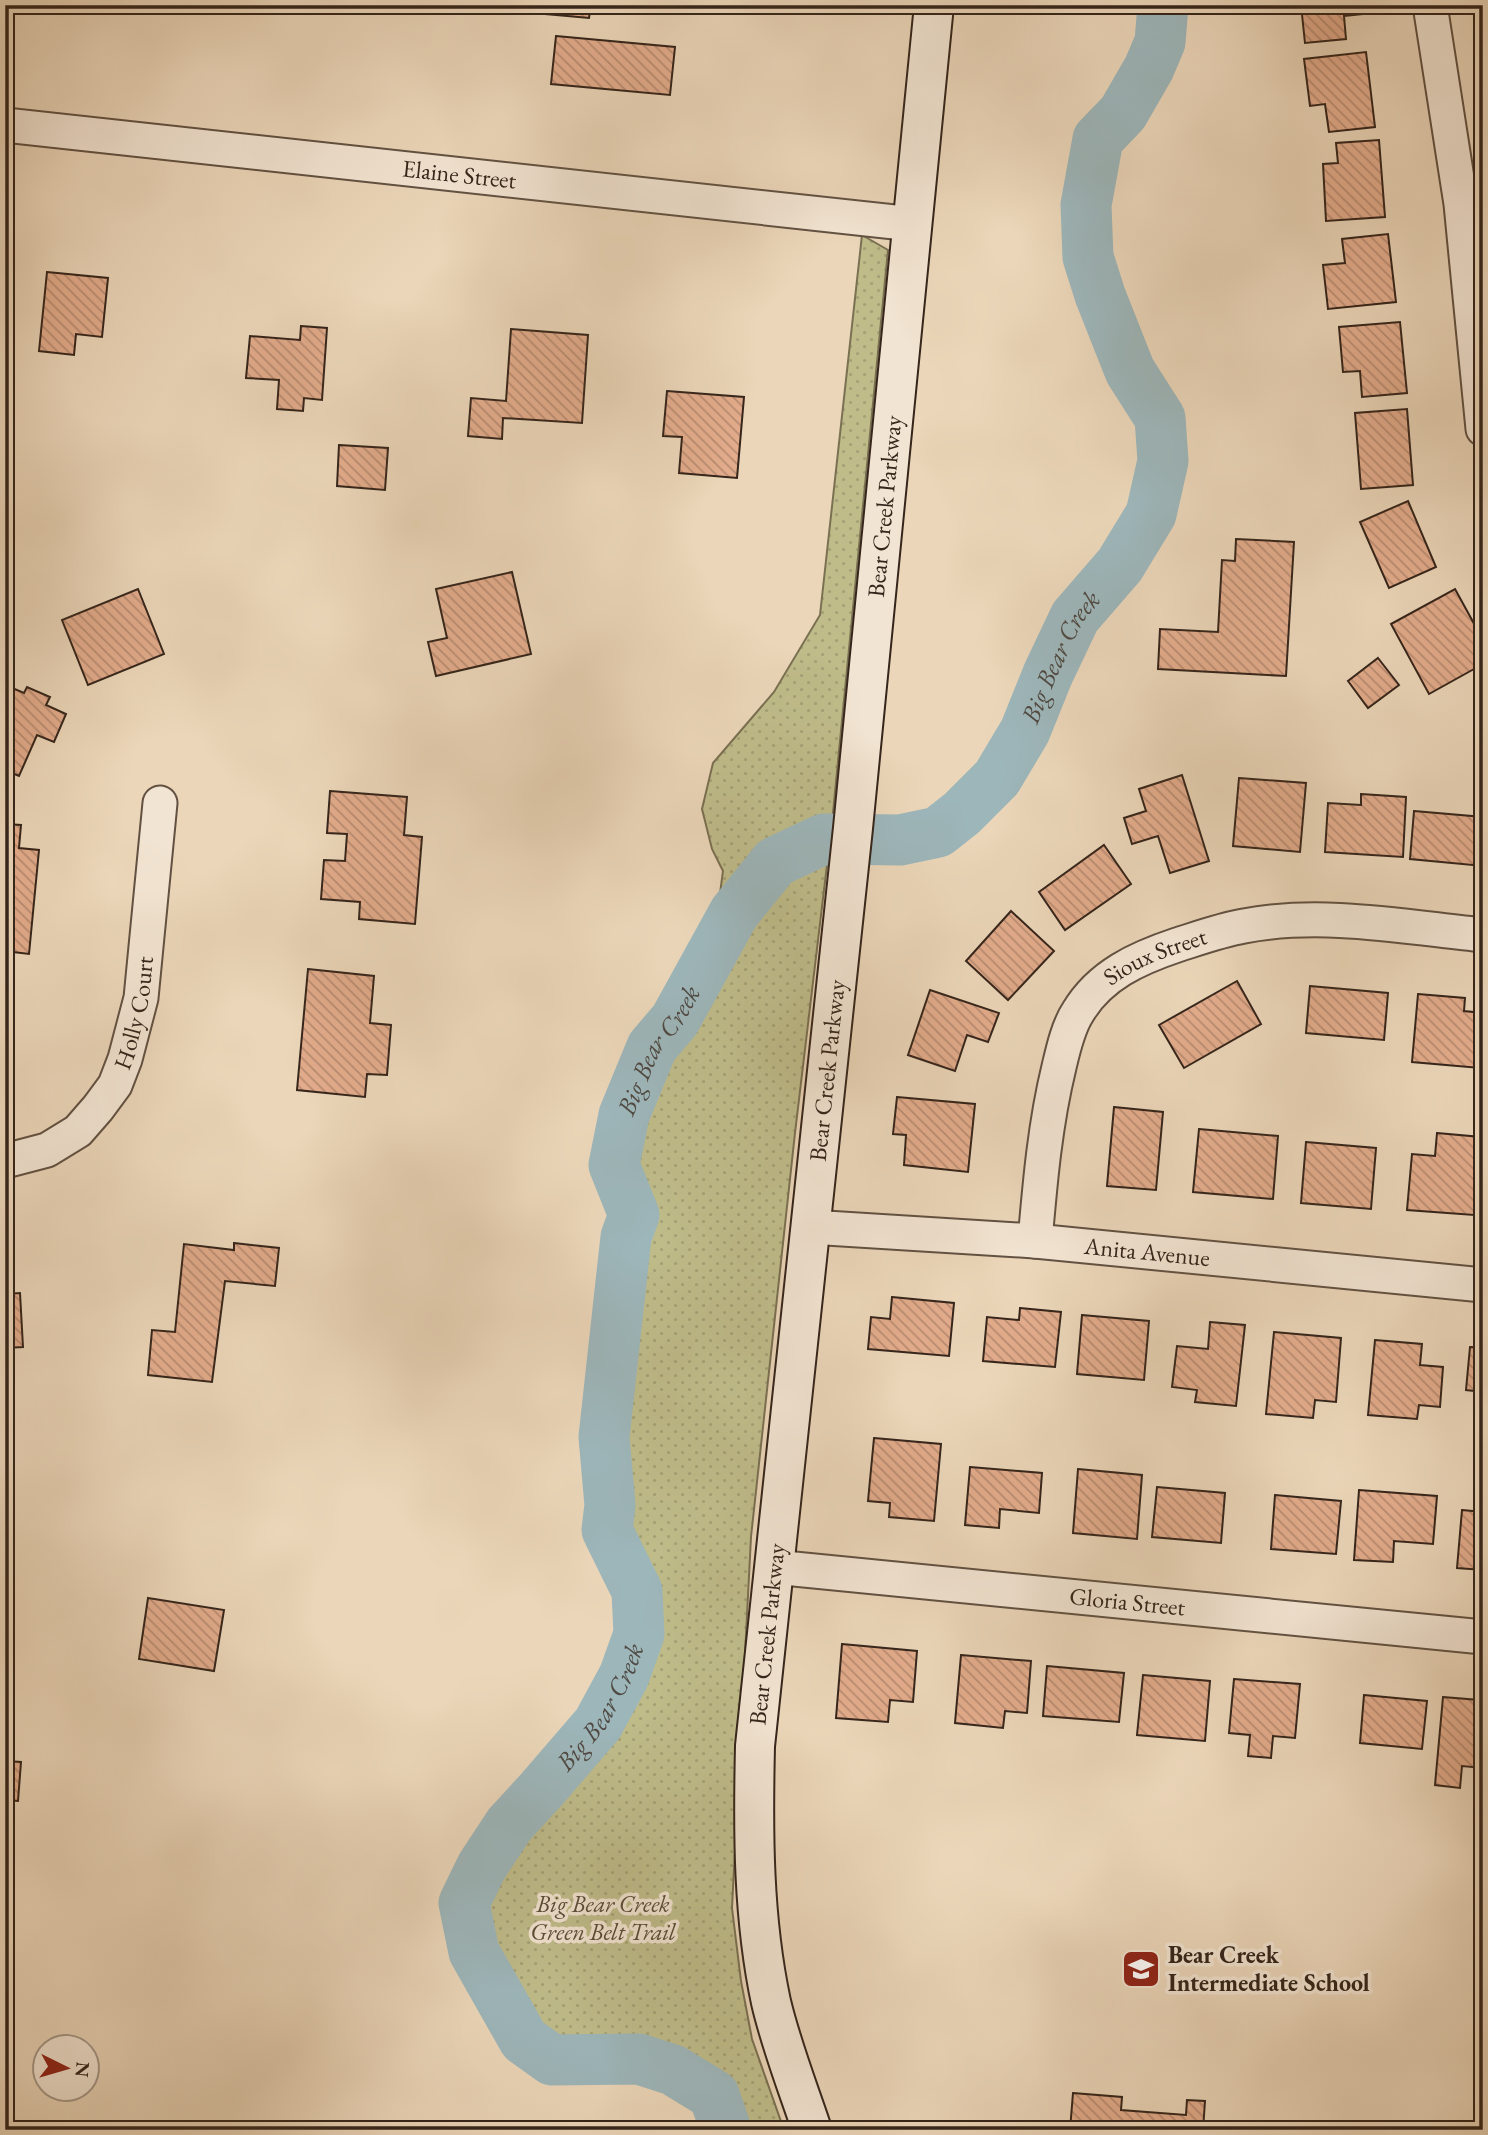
<svg xmlns="http://www.w3.org/2000/svg" width="1488" height="2135" viewBox="0 0 1488 2135" font-family="'EB Garamond',serif">
<defs>
<pattern id="grass-dots" width="8" height="8" patternUnits="userSpaceOnUse" patternTransform="scale(1.75)"><rect width="8" height="8" fill="#bfbc8a"/><path d="M2 2h.1M6 6h.1" fill="none" stroke="#a5a176" stroke-width="1.8" stroke-linecap="round"/></pattern>
<pattern id="building-back-hatch" width="6" height="6" patternUnits="userSpaceOnUse" patternTransform="scale(1.75)"><rect width="6" height="6" fill="#e3ac8c"/><path d="M-1 5l2 2M0 0l6 6M5-1l2 2" fill="none" stroke="#b98c72"/></pattern>
</defs>
<rect width="100%" height="100%" fill="#ebd6b9"/>
<filter id="stains"><feTurbulence type="fractalNoise" baseFrequency=".00286" numOctaves="4"/><feColorMatrix values="0 0 0 0 .2 0 0 0 0 .09 0 0 0 0 .02 0 0 0 .5 -.17"/></filter>
<radialGradient id="worn" r=".72"><stop offset=".6" stop-color="#630" stop-opacity="0"/><stop offset="1" stop-color="#630" stop-opacity=".3"/></radialGradient>
<!-- grass -->
<polygon fill="url(#grass-dots)" stroke="#7a7052" stroke-width="2" points="862,235 888,250 832,823 795,1133 751,1537 732,1908 741,1981 752,2039 784,2130 726,2130 714,2095 673,2070 639,2059 552,2060 524,2040 474,1952 464,1903 482,1866 509,1825 542,1789 598,1724 624,1676 639,1634 637,1591 607,1530 604,1437 626,1237 634,1215 614,1165 624,1115 638,1080 714,939 723,871 712,849 702,809 713,763 774,692 820,615"/>
<g fill="none" stroke-linecap="round" stroke-linejoin="round">
<!-- river -->
<path stroke="#9db6ba" stroke-width="51" id="s1" d="M726,2130L714,2095L673,2070L639,2059L552,2060L524,2040L474,1952L464,1903L482,1866L509,1825L542,1789L598,1724L624,1676L639,1634L637,1591L607,1530L610,1505L604,1437L626,1237L634,1215L614,1165L624,1115L652,1047L675,1020L734,913L775,862L813,844L824,839L900,840L938,832L962,813L997,778L1025,731L1048,674L1075,617L1120,565L1151,514L1163,461L1160,418L1130,371L1100,295L1088,257L1086,205L1098,139L1123,113L1149,68L1160,42L1163,5"/>
</g>
<!-- building -->
<g fill="url(#building-back-hatch)" stroke="#35251b" stroke-width="2">
<polygon points="358,5 440,5 439,13"/>
<polygon points="523,5 591,5 589,18 523,12"/>
<polygon points="1301,5 1361,5 1362,14 1344,16 1346,39 1305,43"/>
<polygon points="556,36 675,47 670,95 551,84"/>
<polygon points="1366,52 1375,127 1329,132 1325,104 1310,106 1304,59"/>
<polygon points="1379,140 1385,217 1326,221 1323,164 1338,163 1336,143"/>
<polygon points="1388,234 1396,302 1328,309 1323,265 1345,263 1342,239"/>
<polygon points="47,272 108,278 102,337 76,334 74,355 39,351"/>
<polygon points="1400,322 1407,393 1362,397 1360,371 1343,372 1339,327"/>
<polygon points="301,326 327,328 322,400 304,398 303,411 277,409 279,380 246,378 250,336 300,340"/>
<polygon points="511,329 588,335 582,423 503,418 502,439 468,436 471,398 506,401"/>
<polygon points="667,391 744,397 737,478 679,473 682,437 663,436"/>
<polygon points="1407,409 1413,485 1361,489 1355,413"/>
<polygon points="339,445 388,448 385,490 337,486"/>
<polygon points="1408,501 1436,567 1389,588 1360,522"/>
<polygon points="1236,539 1294,542 1286,676 1158,669 1160,629 1218,632 1222,560 1235,561"/>
<polygon points="512,572 531,654 436,676 428,642 447,638 436,589"/>
<polygon points="138,589 164,654 88,685 62,620"/>
<polygon points="1455,589 1483,640 1483,664 1429,694 1391,624"/>
<polygon points="1378,658 1399,685 1368,708 1348,681"/>
<polygon points="5,685 24,693 27,687 50,697 46,705 66,714 54,742 37,735 19,776 5,770"/>
<polygon points="1182,775 1209,861 1170,873 1158,836 1132,844 1124,818 1146,811 1139,789"/>
<polygon points="1239,778 1306,783 1300,852 1233,846"/>
<polygon points="330,791 407,797 404,835 422,837 415,924 359,919 360,902 321,899 324,860 345,861 347,834 327,833"/>
<polygon points="1361,794 1406,797 1403,857 1325,852 1328,803 1361,805"/>
<polygon points="1414,811 1483,817 1483,866 1410,859"/>
<polygon points="5,824 21,825 19,848 39,850 29,954 5,951"/>
<polygon points="1104,845 1131,884 1065,930 1039,892"/>
<polygon points="1011,911 1054,951 1008,1000 966,961"/>
<polygon points="308,969 374,976 370,1023 391,1025 387,1075 367,1074 365,1097 297,1090"/>
<polygon points="1237,981 1261,1024 1184,1068 1159,1025"/>
<polygon points="1310,986 1388,993 1384,1040 1306,1033"/>
<polygon points="930,990 999,1013 988,1042 967,1035 955,1071 908,1055"/>
<polygon points="1418,994 1465,998 1464,1011 1483,1013 1480,1068 1412,1062"/>
<polygon points="897,1097 975,1104 968,1172 904,1165 906,1135 893,1134"/>
<polygon points="1114,1107 1163,1112 1156,1190 1107,1186"/>
<polygon points="1199,1129 1278,1136 1273,1199 1193,1192"/>
<polygon points="1437,1133 1481,1137 1474,1215 1407,1210 1412,1154 1435,1156"/>
<polygon points="1306,1142 1376,1148 1371,1209 1301,1203"/>
<polygon points="234,1243 279,1248 275,1286 225,1281 212,1382 148,1375 152,1330 175,1332 184,1244 234,1250"/>
<polygon points="20,1293 23,1347 5,1348 5,1294"/>
<polygon points="892,1297 954,1303 949,1356 868,1349 871,1317 890,1319"/>
<polygon points="1020,1308 1061,1312 1055,1367 983,1361 987,1317 1019,1320"/>
<polygon points="1082,1315 1149,1321 1144,1380 1077,1374"/>
<polygon points="1210,1322 1245,1325 1236,1406 1195,1402 1197,1390 1172,1387 1177,1346 1208,1349"/>
<polygon points="1274,1332 1341,1338 1336,1402 1315,1400 1313,1418 1266,1414"/>
<polygon points="1375,1340 1422,1344 1420,1365 1443,1367 1440,1407 1419,1405 1417,1419 1368,1415"/>
<polygon points="1470,1347 1483,1348 1483,1392 1466,1390"/>
<polygon points="874,1438 941,1444 934,1521 889,1517 890,1503 868,1501"/>
<polygon points="970,1467 1042,1473 1039,1513 1000,1509 999,1528 965,1525"/>
<polygon points="1078,1469 1142,1475 1137,1539 1073,1533"/>
<polygon points="1157,1487 1225,1493 1221,1543 1152,1537"/>
<polygon points="1359,1490 1437,1496 1433,1544 1394,1541 1393,1562 1354,1560"/>
<polygon points="1275,1495 1341,1501 1336,1554 1271,1549"/>
<polygon points="1462,1510 1483,1512 1483,1570 1457,1568"/>
<polygon points="148,1598 224,1610 214,1671 139,1659"/>
<polygon points="842,1644 917,1651 913,1702 890,1700 888,1722 836,1718"/>
<polygon points="961,1655 1031,1661 1027,1713 1005,1711 1003,1728 955,1723"/>
<polygon points="1047,1666 1124,1673 1119,1722 1043,1716"/>
<polygon points="1143,1675 1210,1681 1205,1741 1137,1735"/>
<polygon points="1234,1679 1300,1684 1295,1738 1273,1736 1271,1758 1248,1756 1250,1735 1229,1733"/>
<polygon points="1364,1695 1427,1701 1422,1749 1360,1743"/>
<polygon points="1443,1697 1479,1700 1478,1722 1483,1723 1483,1768 1462,1766 1460,1788 1435,1785"/>
<polygon points="5,1761 21,1762 18,1801 5,1800"/>
<polygon points="5,2006 11,2007 5,2071"/>
<polygon points="1073,2093 1122,2097 1121,2110 1186,2115 1187,2100 1205,2101 1203,2130 1070,2130"/>
</g>
<g fill="none" stroke-linecap="round" stroke-linejoin="round">
<defs>
<g id="minor">
<polyline points="1430,5 1461,204 1483,429"/>
<path id="s2" d="M5,125L913,224"/>
<path id="s3" d="M5,1161L47,1150L78,1131L98,1108L115,1085L125,1059L141,998L160,803"/>
<path id="s4" d="M810,1227L1035,1241L1483,1285"/>
<path id="s5" d="M1035,1241C1040,1183 1045,1124 1059,1067C1063,1050 1068,1027 1078,1012C1100,975 1138,958 1177,945C1199,938 1221,930 1244,926C1322,911 1405,927 1483,935"/>
<path id="s6" d="M774,1567L1483,1637"/>
</g>
<g id="secondary">
<path id="s7" d="M812,2130C798,2088 781,2045 771,2002C753,1918 753,1832 755,1746L853,828L934,5"/>
</g>
</defs>
<!-- minor casing -->
<use href="#minor" stroke="#625142" stroke-width="37"/>
<!-- secondary casing -->
<use href="#secondary" stroke="#35251b" stroke-width="42"/>
<!-- minor -->
<use href="#minor" stroke="#f2e4d2" stroke-width="33"/>
<!-- secondary -->
<use href="#secondary" stroke="#f2e4d2" stroke-width="38"/>
</g>
<!-- icons -->
<defs>
<symbol id="school-square" viewBox="-11 -11 22 22"><rect x="-9" y="-9" width="18" height="18" rx="4" fill="#8f2418" stroke="#f2e4d2"/><path d="M0-5L7-2L0 1L-7-2ZM-4 1L0 2.5L4 1V4Q0 6-4 4Z" fill="#fff"/></symbol>
</defs>
<g fill-rule="evenodd">
<use href="#school-square" x="1119" y="1947" width="44" height="44"/>
</g>
<g text-anchor="middle" stroke-width="7" stroke-linejoin="round" paint-order="stroke">
<!-- street labels -->
<g font-size="24" fill="#35251b" stroke="#f2e4d2">
<text dy="8" stroke="none"><textPath href="#s2" startOffset="457">Elaine Street</textPath></text>
<text dy="8" stroke="none"><textPath href="#s7" startOffset="1638">Bear Creek Parkway</textPath></text>
<text dy="8" stroke="none"><textPath href="#s5" startOffset="332">Sioux Street</textPath></text>
<text dy="8" stroke="none"><textPath href="#s3" startOffset="214">Holly Court</textPath></text>
<text dy="8" stroke="none"><textPath href="#s7" startOffset="1071">Bear Creek Parkway</textPath></text>
<text dy="8" stroke="none"><textPath href="#s4" startOffset="338">Anita Avenue</textPath></text>
<text dy="8" stroke="none"><textPath href="#s6" startOffset="355">Gloria Street</textPath></text>
<text dy="8" stroke="none"><textPath href="#s7" startOffset="504">Bear Creek Parkway</textPath></text>
</g>
<!-- park labels -->
<g font-size="24" font-style="italic" fill="#584b37" stroke="#f2e4d2">
<text x="603" y="1912">Big Bear Creek<tspan x="603" dy="28">Green Belt Trail</tspan></text>
</g>
<!-- poi labels -->
<g font-size="24" font-weight="bold" fill="#35251b" stroke="#f2e4d2" text-anchor="start">
<text x="1168" y="1963">Bear Creek<tspan x="1168" dy="28">Intermediate School</tspan></text>
</g>
<!-- water labels -->
<g font-size="26" font-style="italic" fill="#4f4943" stroke="#f2e4d2">
<text dy="9" stroke="none"><textPath href="#s1" startOffset="1934">Big Bear Creek</textPath></text>
<text dy="9" stroke="none"><textPath href="#s1" startOffset="1325">Big Bear Creek</textPath></text>
<text dy="9" stroke="none"><textPath href="#s1" startOffset="634">Big Bear Creek</textPath></text>
</g>
</g>
<!-- margin -->
<rect width="1488" height="2135" fill="none" stroke="#ebd6b9" stroke-width="28"/>
<rect x="7" y="7" width="1474" height="2121" fill="none" stroke="#35251b" stroke-width="3.5"/>
<rect x="14" y="14" width="1460" height="2107" fill="none" stroke="#35251b" stroke-width="2"/>
<!-- north arrow -->
<g transform="translate(66 2068) rotate(95)"><circle r="33" fill="#f2e4d2" stroke="#a69889" stroke-width="2"/>
<path d="M0-5L12 26L0 18L-12 26Z" fill="#8f2418"/>
<text y="-10" font-size="19" font-weight="bold" text-anchor="middle" fill="#35251b">N</text>
</g>
<rect width="100%" height="100%" filter="url(#stains)"/>
<rect width="100%" height="100%" fill="url(#worn)"/>
</svg>
